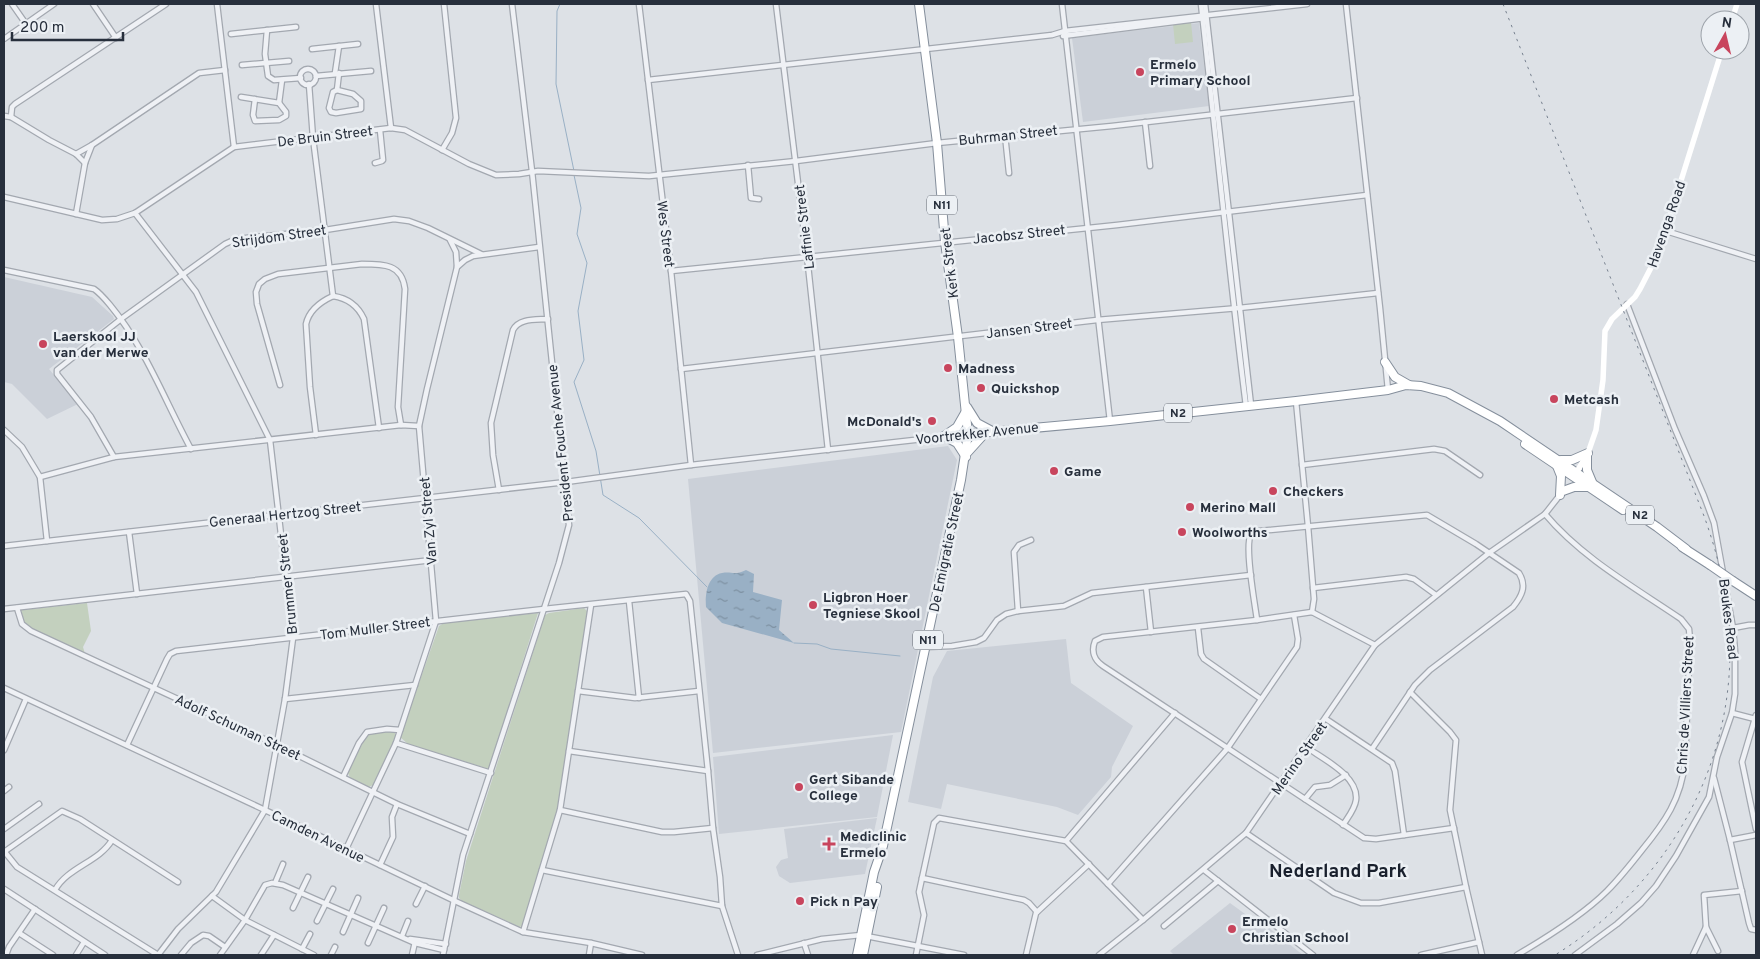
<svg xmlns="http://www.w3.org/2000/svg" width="1760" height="959" viewBox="0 0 1760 959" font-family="Overpass,sans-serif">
<defs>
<pattern id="water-ripples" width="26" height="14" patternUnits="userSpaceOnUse" patternTransform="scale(1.25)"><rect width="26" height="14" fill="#99b0c5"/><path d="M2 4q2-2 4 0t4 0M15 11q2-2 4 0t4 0" fill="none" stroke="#7d90a1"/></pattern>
</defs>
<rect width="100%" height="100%" fill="#dde1e6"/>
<!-- built -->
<g fill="#cbd0d8">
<polygon points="1199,23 1209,106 1083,122 1072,38"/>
<polygon points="4,277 92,297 113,316 114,319 49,369 78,404 47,419 12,384 4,382"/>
<polygon points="948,446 957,460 901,732 713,753 688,479"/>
<polygon points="1066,639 1071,683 1133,726 1112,767 1111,777 1078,815 1057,807 947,784 941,809 908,802 933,677 947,651"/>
<polygon points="893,735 877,817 719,834 713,757"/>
<polygon points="877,818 865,874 790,883 779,876 776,867 781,860 788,858 784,829"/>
<polygon points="1230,903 1267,930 1269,928 1303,955 1174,955 1170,951"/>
</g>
<!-- green -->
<g fill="#c3d0be">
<polygon points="1191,22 1193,42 1175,44 1173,24"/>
<polygon points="87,603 91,631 83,647 85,654 29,628 25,625 21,610"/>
<polygon points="584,608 588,612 558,808 523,925 520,927 462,901 459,898 459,895 466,861 545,615 549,613"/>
<polygon points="538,613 489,769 408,744 400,737 439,626 444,623"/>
<polygon points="387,730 394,732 396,735 393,744 373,785 369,787 350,778 348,773 367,734 370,732"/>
</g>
<!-- water -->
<path fill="url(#water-ripples)" d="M746,570L754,574L753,592L782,600L779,630L794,643L722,623L706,607C705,595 707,576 722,573C732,571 734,576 746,570Z"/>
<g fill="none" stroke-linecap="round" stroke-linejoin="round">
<!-- stream -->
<g stroke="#99b0c5" stroke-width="1">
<polyline points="560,4 557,11 556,84 574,171"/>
<polyline points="574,175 581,208 577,234 587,263 578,311 584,360 574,382 596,451 603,495 639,518 707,587"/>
<polyline points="794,643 817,644 831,649 900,656"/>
</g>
<defs>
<g id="street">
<polyline points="12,4 26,24"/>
<polyline points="93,4 116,38"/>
<polyline points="217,4 234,147"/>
<polyline points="376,4 391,128"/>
<polyline points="639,4 671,271 691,465"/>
<polyline points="776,4 807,256 828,450"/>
<polyline points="1062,4 1110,421"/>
<path d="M1201,4C1216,138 1229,272 1246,406"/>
<polyline points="1205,4 1251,405"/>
<polyline points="1346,4 1380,308 1388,390"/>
<polyline points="267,30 265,54 268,76 274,80 301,78"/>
<polyline points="231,34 296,27"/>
<polyline points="1063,36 1205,18"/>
<polyline points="4,39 54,4"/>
<polyline points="312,49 358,44"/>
<polyline points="242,65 289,61"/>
<circle cx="308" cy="77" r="8"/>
<polyline points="335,73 339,46"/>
<polyline points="316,76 371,71"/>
<polyline points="648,80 1052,35 1065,31 1307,4"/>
<polyline points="309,84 313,138 333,296"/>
<polygon points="337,90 353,94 361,101 361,109 336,113 331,112 329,108 333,92"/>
<polyline points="337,90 339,73"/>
<polyline points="241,97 279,103 286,112 286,116 279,120 255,121 253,115 255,99"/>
<polyline points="279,103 282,80"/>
<polyline points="4,116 11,117 49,140 76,154 85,163"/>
<polyline points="11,117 12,107 15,104 166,4"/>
<polyline points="1145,122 1150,166"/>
<polyline points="1005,135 1009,173"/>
<polyline points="442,150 452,133 456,118 444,4"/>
<polyline points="76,154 92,145"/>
<polyline points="375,163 382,161 383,160 380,130"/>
<polyline points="748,165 751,198 759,199"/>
<polyline points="4,197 102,220 117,219 135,213 234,147 391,128 405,130 469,164 496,175 519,174 538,171 649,176 796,161 937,143 1112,126 1357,98"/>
<polyline points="135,213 196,292 270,440 293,638 285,699 265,810 216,892 178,929 158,955"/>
<polyline points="76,214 85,163 92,145 199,73 225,70"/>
<polyline points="1666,231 1756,259"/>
<polyline points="450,240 456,252 457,267"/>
<path d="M4,270L94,289C100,293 105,299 110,305C145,347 165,401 191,449"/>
<polyline points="671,271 1117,225 1367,195"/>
<path d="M333,296C347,298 358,306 364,319L379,428"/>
<polyline points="681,369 1097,320 1239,308 1378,293"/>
<path d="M280,385L257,304L256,292L259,284L265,279L278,274L362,264C384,264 402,264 405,289L398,407L401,425"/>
<polyline points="1296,401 1308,526 1314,599 1312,612"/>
<polyline points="4,430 22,447 40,477 47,541"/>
<path d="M316,435L310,387L306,324C309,310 320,302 333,296"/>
<polyline points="114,457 91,417 57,374 57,370 121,319 225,244 236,239 325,230 394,219 409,221 428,228 481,254"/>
<polyline points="1302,465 1434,449 1445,451 1480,475"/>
<polyline points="40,477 114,457 401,425 419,426"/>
<path d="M499,490L493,455L491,423L513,330C519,318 536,320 548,319"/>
<polyline points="129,532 137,594"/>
<polyline points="4,546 566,482 691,465 968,434"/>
<polyline points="1146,587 1151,632"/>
<polyline points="1313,588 1406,577 1414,579 1436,595"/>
<polyline points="629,601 639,698"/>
<polyline points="17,608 22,624 31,631 277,745 397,804 470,834"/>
<polyline points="4,609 432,560"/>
<polyline points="1018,611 1014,552 1019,545 1031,540"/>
<path d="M1257,620C1255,604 1244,546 1251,534L1259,531L1427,515L1476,544L1519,573C1527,586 1522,596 1513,607L1430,670L1415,685L1372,749"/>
<polyline points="1198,628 1201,654 1204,659 1261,699"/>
<polyline points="1733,628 1749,625 1756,625"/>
<path d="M1375,645L1312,612L1257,620L1103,637L1095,641C1091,651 1094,660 1103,666L1364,838L1376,839L1454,828"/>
<polyline points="926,647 952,646 976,642 984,638 997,620 1006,614 1018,611 1064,606 1092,593 1251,575"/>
<polyline points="4,688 282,818 455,901 523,932 591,943 642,955"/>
<polyline points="578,691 635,698 699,691"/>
<polyline points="1410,692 1450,732 1456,740 1450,810 1466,887 1482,955"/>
<polyline points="285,699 415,685"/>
<polyline points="1732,713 1755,719"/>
<polyline points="1756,715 1742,762 1756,829"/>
<polyline points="1326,719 1392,763 1395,771 1404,835"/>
<polyline points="396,743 491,773"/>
<polyline points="127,745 167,659 170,654 176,651 544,609 686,594 690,601 708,771 713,828 720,877 722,906 738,955"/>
<path d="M1306,747C1323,759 1359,776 1356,800C1355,809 1348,817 1343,825"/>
<polyline points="4,750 26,699"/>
<polyline points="569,751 708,771"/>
<polyline points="343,777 359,743 367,732 387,729 400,730"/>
<polyline points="1714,778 1730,840 1749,923 1751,929 1756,930"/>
<polyline points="4,791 9,787"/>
<polyline points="1305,799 1315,787 1330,785 1346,775"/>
<polyline points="560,810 662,832 674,832 713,828"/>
<polyline points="4,829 39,804"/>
<polyline points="1246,833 1334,893 1361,903 1379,903 1466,887"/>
<polyline points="1730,840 1756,835"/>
<polyline points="1066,841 1175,713"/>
<polyline points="346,849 396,743 436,621 419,426 427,389 457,267 465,260 473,256 539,247"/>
<polyline points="4,851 17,867 158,955"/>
<polyline points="4,852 62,811 80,819 178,882"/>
<polyline points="380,865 393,837 392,817 397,804"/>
<polyline points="542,870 722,906"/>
<polyline points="1204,870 1313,955"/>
<polyline points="922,878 1024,900 1029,903 1037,912"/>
<polyline points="275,883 283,864"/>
<polyline points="1108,884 1227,749 1297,647 1298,639 1294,615"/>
<polyline points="4,889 105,955"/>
<path d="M55,890C68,867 99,862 112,840"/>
<polyline points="212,896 245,920 314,955"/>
<polyline points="416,904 425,886"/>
<polyline points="293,908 308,877"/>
<polyline points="317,921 333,889"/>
<polyline points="1164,926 1218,881"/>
<polyline points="1706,927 1718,951"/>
<polyline points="343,932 358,898"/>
<polyline points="523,932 560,810 591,605"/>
<polyline points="19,933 53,955"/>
<polyline points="402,936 408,921"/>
<polyline points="410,939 446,944"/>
<polyline points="368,943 384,908"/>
<polyline points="804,943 808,955"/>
<polyline points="302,949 310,934"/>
<polyline points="6,955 9,947 35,909"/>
<polyline points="76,955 84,942"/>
<polyline points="181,955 191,943 203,935 209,936 225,947"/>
<polyline points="220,955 245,920 265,885 272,883 283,885 415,943 444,950"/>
<polyline points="261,955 274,935"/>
<polyline points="331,955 335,947"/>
<polyline points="412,955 415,942"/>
<polyline points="443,955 463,855 559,563 569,525 532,171 512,4"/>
<polyline points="589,955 591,943"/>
<polyline points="757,955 822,939 861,935 964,955"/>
<polyline points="916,955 924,915 919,892 934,823 939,818 1066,841 1143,920"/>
<polyline points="1026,955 1036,913 1089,864"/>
<polyline points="1099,955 1143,920 1246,833 1375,645 1489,553 1545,514 1560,495"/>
<polyline points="1421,955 1479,942"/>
<path d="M1517,955C1546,938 1583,915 1607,891C1620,878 1631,864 1642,850C1665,822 1681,799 1685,762L1690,640L1689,629L1681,619C1634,587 1582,558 1545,514"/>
<polyline points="1575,955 1617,924 1641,903 1656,886 1676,856 1709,797 1717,757 1732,713 1735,694 1735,651 1733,628 1714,523 1704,496 1675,429 1627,304"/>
<polyline points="1693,955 1706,927 1704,895 1742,891"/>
</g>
<g id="highway">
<polyline points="1385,362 1395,377 1409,385"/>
<polyline points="967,407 977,423 992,431"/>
<polyline points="968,434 1110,421 1296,401 1388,390 1406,385 1421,386 1448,393 1500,421 1657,527 1686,549"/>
<polyline points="944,436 957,427 965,413"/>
<polyline points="944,436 957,443 966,457"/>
<polyline points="1525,444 1623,510"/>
<polyline points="967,453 986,432"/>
<polyline points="1587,455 1587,470 1592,482"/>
<polyline points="1561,460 1572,460 1588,453"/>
<polyline points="1557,466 1561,476 1560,495"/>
<polyline points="1563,491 1574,487 1587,487"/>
<polyline points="1682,547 1710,565"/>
<polyline points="1733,581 1756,596"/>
<polyline points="857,955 874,872 883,846 961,480 968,434 958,337 945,242 937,143 919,4"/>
<polyline points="863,955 877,887"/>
</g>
</defs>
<!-- street casing -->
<use href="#street" stroke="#a3a8b0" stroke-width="7"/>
<!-- highway casing -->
<use href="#highway" stroke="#858f9c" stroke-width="10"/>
<!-- street -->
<use href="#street" stroke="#eff1f5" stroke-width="4.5"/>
<!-- secondary -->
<g stroke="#fff" stroke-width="5.5">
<polyline points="1732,20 1737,4"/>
<polyline points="1575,475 1588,453 1596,430 1603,380 1605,331 1612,319 1635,297 1640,289 1658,254 1722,50"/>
</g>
<!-- highway -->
<use href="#highway" stroke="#fff" stroke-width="8"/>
<!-- rail -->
<path stroke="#77818f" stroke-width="1" stroke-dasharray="2.5 5" stroke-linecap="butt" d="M1503,4L1704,516C1717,552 1726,588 1729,626C1739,761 1668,885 1555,955"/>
<defs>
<polyline id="highway-bridge" points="1710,565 1733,581"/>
</defs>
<!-- highway-bridge casing -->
<use href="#highway-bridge" stroke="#858f9c" stroke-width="10" stroke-linecap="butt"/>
<!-- highway-bridge -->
<use href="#highway-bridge" stroke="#fff" stroke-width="8"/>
</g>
<!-- markers -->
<g fill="#c8455d" stroke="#ecf0f4" stroke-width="2">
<circle cx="1140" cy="72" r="5"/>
<circle cx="43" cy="344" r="5"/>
<circle cx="948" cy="368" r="5"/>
<circle cx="981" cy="388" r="5"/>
<circle cx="1554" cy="399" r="5"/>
<circle cx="932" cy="421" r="5"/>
<circle cx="1054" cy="471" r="5"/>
<circle cx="1273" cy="491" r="5"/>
<circle cx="1190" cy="507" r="5"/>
<circle cx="1182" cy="532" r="5"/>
<circle cx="813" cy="605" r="5"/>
<circle cx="799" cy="787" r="5"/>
<path d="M826.5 836.5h5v5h5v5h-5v5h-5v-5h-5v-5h5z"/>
<circle cx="800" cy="901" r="5"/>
<circle cx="1232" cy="929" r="5"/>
</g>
<g text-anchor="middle" stroke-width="5" stroke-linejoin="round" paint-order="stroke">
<!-- shield labels -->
<g fill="#ecf0f4" stroke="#626973" stroke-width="1">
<rect x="927" y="195.5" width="30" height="19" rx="4"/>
<rect x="1164" y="403.5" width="28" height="19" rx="4"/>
<rect x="1626" y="505.5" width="28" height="19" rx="4"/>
<rect x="913" y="630.5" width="30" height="19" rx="4"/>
</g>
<g font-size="12" font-weight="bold" fill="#272f3c">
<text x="942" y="209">N11</text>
<text x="1178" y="417">N2</text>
<text x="1640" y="519">N2</text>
<text x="928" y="644">N11</text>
</g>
<!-- poi labels -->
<g font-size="14" font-weight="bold" fill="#272f3c" stroke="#ecf0f4" text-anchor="start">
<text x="1150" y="69">Ermelo<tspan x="1150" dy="16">Primary School</tspan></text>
<text x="53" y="341">Laerskool JJ<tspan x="53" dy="16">van der Merwe</tspan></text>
<text x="958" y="373">Madness</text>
<text x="991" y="393">Quickshop</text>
<text x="1564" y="404">Metcash</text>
<text x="922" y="426" text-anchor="end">McDonald's</text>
<text x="1064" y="476">Game</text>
<text x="1283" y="496">Checkers</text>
<text x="1200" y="512">Merino Mall</text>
<text x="1192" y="537">Woolworths</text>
<text x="823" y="602">Ligbron Hoer<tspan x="823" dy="16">Tegniese Skool</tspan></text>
<text x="809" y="784">Gert Sibande<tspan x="809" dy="16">College</tspan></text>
<text x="840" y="841">Mediclinic<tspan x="840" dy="16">Ermelo</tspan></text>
<text x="810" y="906">Pick n Pay</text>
<text x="1242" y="926">Ermelo<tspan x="1242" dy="16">Christian School</tspan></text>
</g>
<!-- street labels -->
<g font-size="14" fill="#272f3c" stroke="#ecf0f4">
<text transform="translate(1008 135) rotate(-6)" y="5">Buhrman Street</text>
<text transform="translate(325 136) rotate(-7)" y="5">De Bruin Street</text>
<text transform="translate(1666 224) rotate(-71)" y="5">Havenga Road</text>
<text transform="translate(804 227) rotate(-97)" y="5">Laffnie Street</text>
<text transform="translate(666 234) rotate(83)" y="5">Wes Street</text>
<text transform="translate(1019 234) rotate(-6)" y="5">Jacobsz Street</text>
<text transform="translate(279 236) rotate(-8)" y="5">Strijdom Street</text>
<text transform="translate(949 263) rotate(-97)" y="5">Kerk Street</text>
<text transform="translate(1029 328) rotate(-7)" y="5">Jansen Street</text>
<text transform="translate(977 433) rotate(-6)" y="5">Voortrekker Avenue</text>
<text transform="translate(560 443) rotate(-96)" y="5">President Fouche Avenue</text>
<text transform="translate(285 514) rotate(-6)" y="5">Generaal Hertzog Street</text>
<text transform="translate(428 521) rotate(-95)" y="5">Van Zyl Street</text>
<text transform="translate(946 552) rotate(-78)" y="5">De Emigratie Street</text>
<text transform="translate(287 584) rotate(-96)" y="5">Brummer Street</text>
<text transform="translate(1729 619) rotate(83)" y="5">Beukes Road</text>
<text transform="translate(375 628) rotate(-7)" y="5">Tom Muller Street</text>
<text transform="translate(1685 705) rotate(-87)" y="5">Chris de Villiers Street</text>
<text transform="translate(238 727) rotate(25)" y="5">Adolf Schuman Street</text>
<text transform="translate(1299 758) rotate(-55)" y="5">Merino Street</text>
<text transform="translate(318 836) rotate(26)" y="5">Camden Avenue</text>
</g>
<!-- district labels -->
<g font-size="19" font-weight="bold" fill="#19202d" stroke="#ecf0f4">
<text x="1338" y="877">Nederland Park</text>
</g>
</g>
<!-- border -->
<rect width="1760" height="959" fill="none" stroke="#272f3c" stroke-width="10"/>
<!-- north arrow -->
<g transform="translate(1725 35) rotate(8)"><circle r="24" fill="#ecf0f4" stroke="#9da3aa"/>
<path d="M0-4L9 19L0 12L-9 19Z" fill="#c8455d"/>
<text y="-8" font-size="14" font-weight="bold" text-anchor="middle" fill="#272f3c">N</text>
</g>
<!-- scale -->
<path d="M12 32v8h111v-8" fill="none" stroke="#272f3c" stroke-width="2.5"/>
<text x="20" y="32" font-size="15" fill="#272f3c" stroke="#ecf0f4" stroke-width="4" paint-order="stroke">200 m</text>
</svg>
